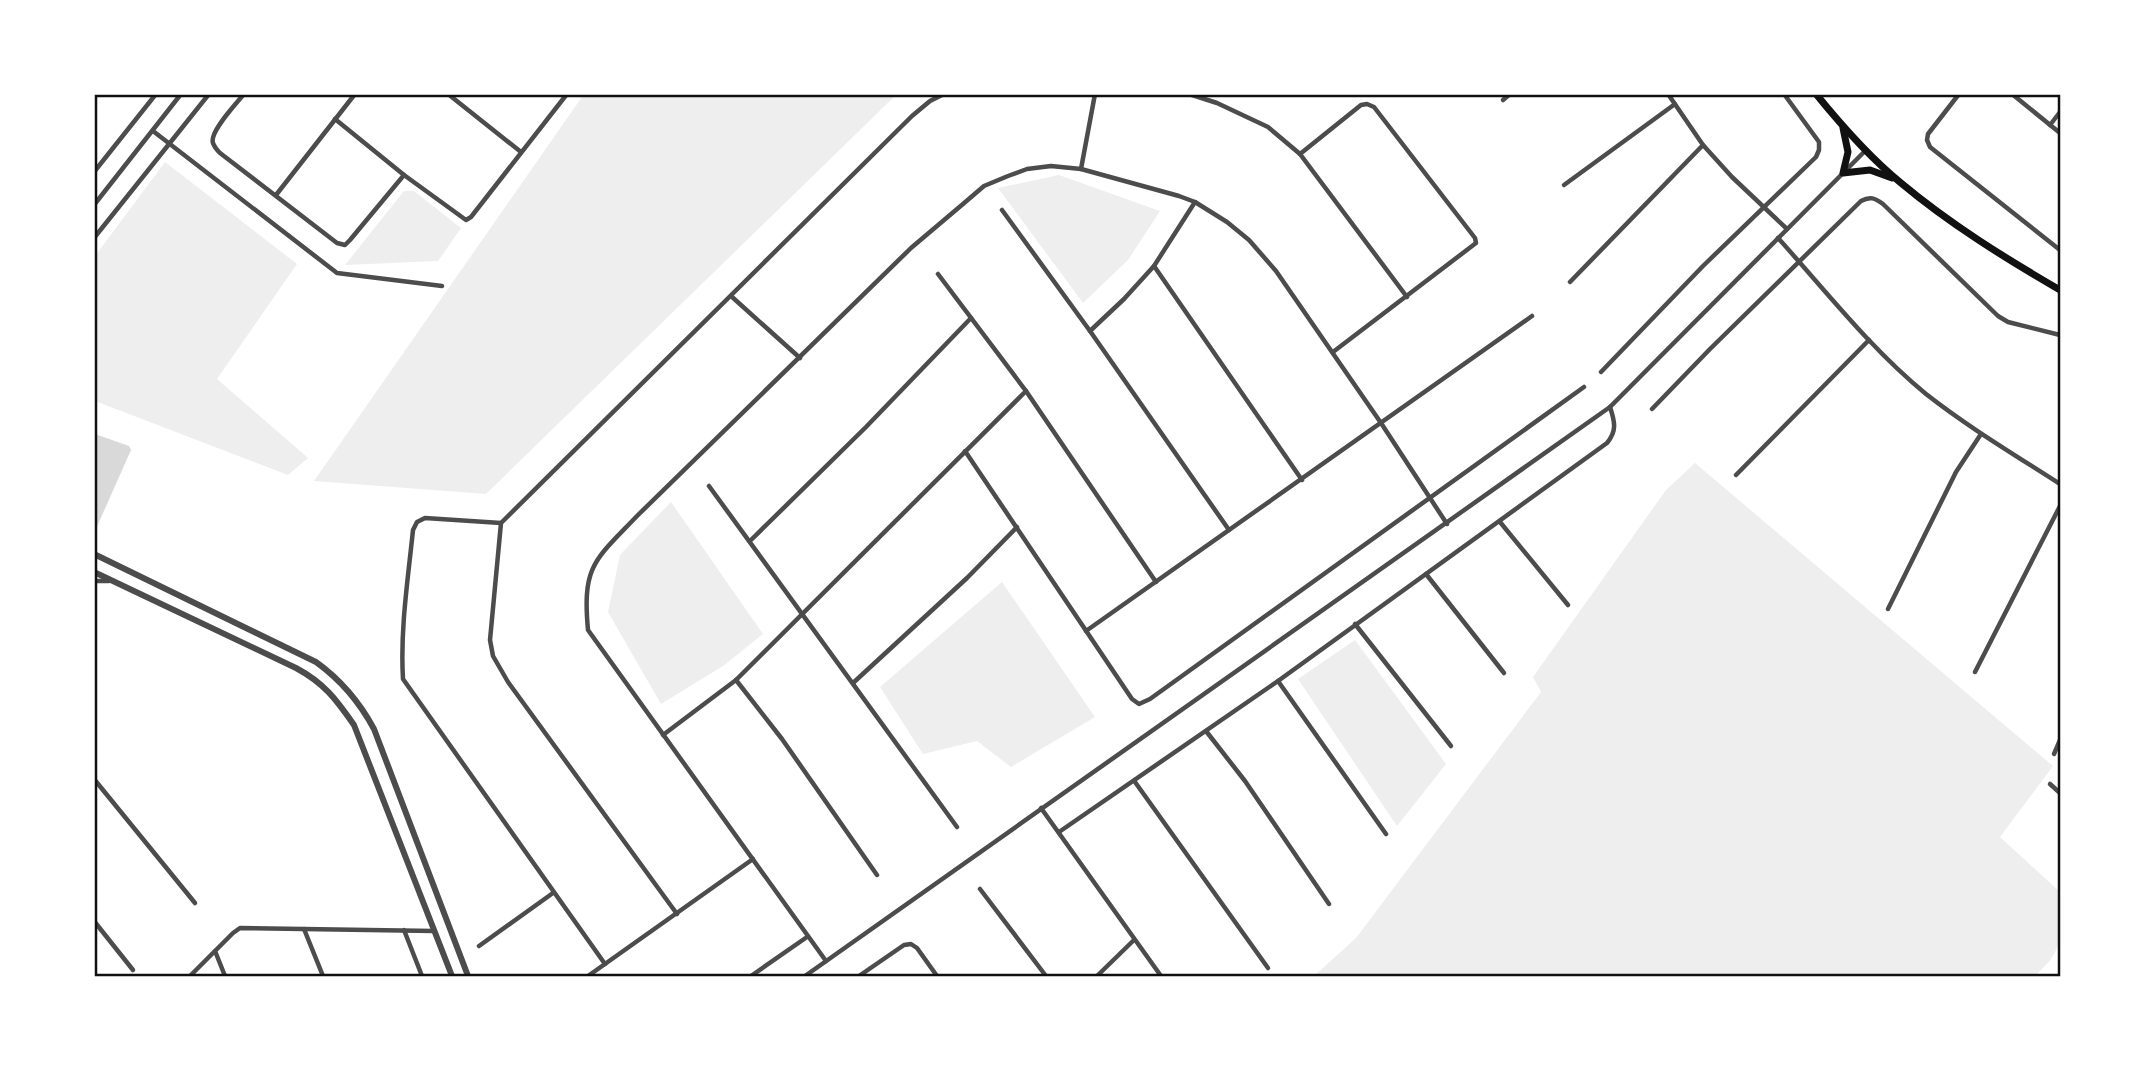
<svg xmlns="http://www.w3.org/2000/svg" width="2155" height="1071" viewBox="0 0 2155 1071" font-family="'Asap Condensed',sans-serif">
<rect width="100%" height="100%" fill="#fff"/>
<!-- green -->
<g fill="#eee">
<polygon points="584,94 896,95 486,494 314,481"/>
<polygon points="165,162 297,264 217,379 308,458 288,475 95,401 95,256"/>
<polygon points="1059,175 1160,211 1128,260 1083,303 998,188"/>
<polygon points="404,191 414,191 461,228 438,261 345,265"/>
<path d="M1695,463L2053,766L2000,837L2060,892C2061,930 2067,950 2034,976H1314L1356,938L1541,692L1533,677L1666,490Z"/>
<polygon points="671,502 763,634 723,666 661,704 608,612 620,555"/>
<polygon points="1002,582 1095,717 1011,767 977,741 923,754 880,687"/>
<polygon points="1355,640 1446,764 1397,826 1298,679"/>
</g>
<!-- water -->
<polygon fill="#d9d9d9" points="95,434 129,446 131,450 95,531"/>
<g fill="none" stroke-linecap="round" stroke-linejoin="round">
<!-- minor -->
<g stroke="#4c4c4c" stroke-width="4.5">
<path d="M244,94C236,104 209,132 213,143C214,146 218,151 220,153L337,243L345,245L350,240L404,175"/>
<polyline points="448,94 521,152"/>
<polyline points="1189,94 1217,103 1268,127 1300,154 1407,297"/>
<polyline points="1668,94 1703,145 1732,177 1787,229"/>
<polyline points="1959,94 1928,134 1927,140 1930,147 2060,250"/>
<polyline points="2012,94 2060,133"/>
<polyline points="1503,100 1510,94"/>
<polyline points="335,119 404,175 466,220 471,217 567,94"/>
<polyline points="2050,125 2060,112"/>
<polyline points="153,131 337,273 442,286"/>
<polyline points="1300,154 1361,105 1367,104 1374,107 1475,238 1476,243 1333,352"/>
<polyline points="1081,169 1095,94"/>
<polyline points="94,172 156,94"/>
<polyline points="1564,185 1675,104"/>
<polyline points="276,195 355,94"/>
<polyline points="94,205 181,94"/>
<polyline points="1002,210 1090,331 1229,530"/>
<polyline points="94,238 209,94"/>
<path d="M1778,238C1826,291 1870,348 1926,394C1968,427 2015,455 2060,484"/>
<polyline points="1154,266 1302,480"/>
<polyline points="938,274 1026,391 1156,582"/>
<polyline points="1570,282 1703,145"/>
<polyline points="731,296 800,358"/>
<polyline points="1090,331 1124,299 1154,266 1195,202"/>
<polyline points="1601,372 1703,266 1816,157 1819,150 1819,142 1784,94"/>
<path d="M1652,409L1710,349L1861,201C1870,196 1875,198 1883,204L1998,316L2008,322L2060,335"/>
<polyline points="965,451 1132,699 1139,704 1150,699 1584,387"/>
<polyline points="1736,475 1869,340"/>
<polyline points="709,486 957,827"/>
<polyline points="1500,522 1568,605"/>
<path d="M501,523L425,518L417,522L413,530C408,579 400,630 403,679L605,964"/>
<polyline points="751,540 866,427 971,318"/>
<polyline points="1426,574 1504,673"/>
<polyline points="94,581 109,581"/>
<polyline points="1888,609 1956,472 1981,434"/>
<polyline points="1355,624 1451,746"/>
<polyline points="1086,631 1532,316"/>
<polyline points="1975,672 2060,506"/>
<polyline points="736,680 782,739 877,875"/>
<polyline points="1278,681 1386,834"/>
<polyline points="853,683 967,578 1017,527"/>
<polyline points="1206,731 1245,781 1329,904"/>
<polyline points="663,735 736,680 1026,391"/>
<polyline points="2054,754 2060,740"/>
<polyline points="94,779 195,903"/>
<polyline points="1135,782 1268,968"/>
<polyline points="2050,784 2060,793"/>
<polyline points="1041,808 1161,976"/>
<path d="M1059,832L1278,681L1607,443C1617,431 1615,422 1610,407"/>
<polyline points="980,889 1046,976"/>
<polyline points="677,914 508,682 493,656 490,640 501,523 912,116 930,101 944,94"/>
<polyline points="94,921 133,970"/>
<polyline points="304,929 323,976"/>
<polyline points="404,930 422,976"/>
<polyline points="479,946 553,893"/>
<polyline points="215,951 225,976"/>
<path d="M826,961L588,630C582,565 595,560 637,516L911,248L963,204L984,186L1008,176L1027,169L1051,166L1081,169L1179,196L1195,202L1227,222L1249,240L1276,271L1381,423L1447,524"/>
<polyline points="190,976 233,933 240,928 434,931"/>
<polyline points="588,976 753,859"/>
<polyline points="751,976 807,937"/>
<polyline points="805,976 1610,407 1865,151"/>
<polyline points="859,976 904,945 911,944 917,948 937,976"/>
<polyline points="1097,976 1134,940"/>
</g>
<!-- tertiary -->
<g stroke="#4c4c4c" stroke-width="6">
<path d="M94,554L316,662C341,680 359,701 374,729L468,976"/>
<path d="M94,572L296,668C324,683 336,699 354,725L452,976"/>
</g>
<!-- secondary -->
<g stroke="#111" stroke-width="7">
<path d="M1816,94C1842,126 1869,157 1901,183C1950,224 2005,258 2060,290"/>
<polyline points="1843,128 1848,152 1843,173 1870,170 1892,178"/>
</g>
</g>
<!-- border -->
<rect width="2155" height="1071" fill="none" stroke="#ffffff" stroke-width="192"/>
<rect x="96" y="96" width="1963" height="879" fill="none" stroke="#111" stroke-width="2.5"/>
</svg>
